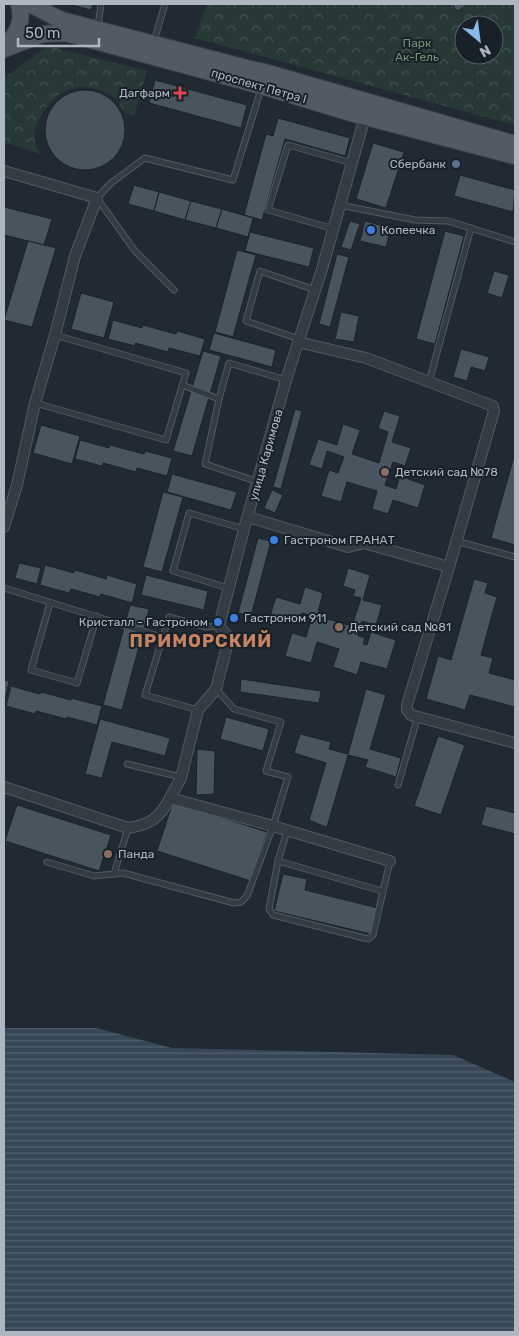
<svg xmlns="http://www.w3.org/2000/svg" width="519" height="1336" viewBox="0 0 519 1336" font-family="Rubik,sans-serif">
<defs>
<pattern id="forest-crowns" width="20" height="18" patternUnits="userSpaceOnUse" patternTransform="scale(1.25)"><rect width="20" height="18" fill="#273937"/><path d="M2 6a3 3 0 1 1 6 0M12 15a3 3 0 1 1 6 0" fill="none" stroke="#445352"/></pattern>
<pattern id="water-rules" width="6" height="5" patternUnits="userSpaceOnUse" patternTransform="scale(1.25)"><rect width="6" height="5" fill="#364858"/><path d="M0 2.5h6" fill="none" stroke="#51606e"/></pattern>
</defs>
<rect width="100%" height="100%" fill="#212a32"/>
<!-- forest -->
<g fill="url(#forest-crowns)" fill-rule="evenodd">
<path d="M207,4H515V125L195,38ZM464,25H494V55H464Z"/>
<path d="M48,46L147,71L134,116L124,113C122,109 120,104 117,100C104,87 79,83 63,92C48,101 33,122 35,140C35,145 38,150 41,154L4,142V78Z"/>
</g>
<!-- water -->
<polygon fill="url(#water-rules)" points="4,1028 96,1028 172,1048 453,1055 515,1082 515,1332 4,1332"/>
<!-- building -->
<g fill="#49555e" stroke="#1b232a">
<polygon points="68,4 93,4 91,10"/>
<polygon points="452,4 469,4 457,11"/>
<polygon points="155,80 247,105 241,128 149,103"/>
<circle cx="85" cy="130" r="40"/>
<polygon points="278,118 350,138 345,156 285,139 262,220 244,215 266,134 273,136"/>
<polygon points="373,143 404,152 386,208 356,199"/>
<polygon points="460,175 515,190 513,212 454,196"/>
<polygon points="134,185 159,192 154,211 128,204"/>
<polygon points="159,192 191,201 185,220 154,211"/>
<polygon points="191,201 222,209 216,228 185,220"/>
<polygon points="4,207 52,219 44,245 4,235"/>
<polygon points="222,209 253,218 248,237 216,228"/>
<polygon points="350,221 360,224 351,250 341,247"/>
<polygon points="365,221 391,228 386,247 360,241"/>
<polygon points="445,231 464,236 435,344 416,339"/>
<polygon points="250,232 314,248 309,267 245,251"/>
<polygon points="28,241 56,248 32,327 4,320"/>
<polygon points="237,250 256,255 233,337 215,332"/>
<polygon points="337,254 349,257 330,327 319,324"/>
<polygon points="494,271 509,275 502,298 487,293"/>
<polygon points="81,293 114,302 104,338 71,329"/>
<polygon points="341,312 359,316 354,342 335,339"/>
<polygon points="113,320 142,328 143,325 176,334 177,331 205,339 200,356 169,348 168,352 135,343 135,346 108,339"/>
<polygon points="214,333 276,350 272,367 209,350"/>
<polygon points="461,349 489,357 485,371 471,367 467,381 453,377"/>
<polygon points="203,351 221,356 192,456 173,451"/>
<polygon points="295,409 302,411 281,489 273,487"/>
<polygon points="384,411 400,416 392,442 411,448 405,466 393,462 385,485 396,489 400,476 425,485 418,508 393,500 388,514 372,509 377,491 347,482 341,502 321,496 329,470 338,473 344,457 327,451 322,469 309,465 318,439 337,445 343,424 360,430 352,454 379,463 388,432 378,428"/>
<polygon points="41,425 80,436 72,464 33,453"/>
<polygon points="80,440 109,448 110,445 144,454 145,451 172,458 167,476 137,468 136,472 103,463 102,466 75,459"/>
<polygon points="515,453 515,545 491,538"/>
<polygon points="172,474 237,492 231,510 167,492"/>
<polygon points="272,490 283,495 275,513 264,508"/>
<polygon points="163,492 183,497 162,572 143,567"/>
<polygon points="258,538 271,541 251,616 238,613"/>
<polygon points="19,563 41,568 37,584 15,578"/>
<polygon points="45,565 74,573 75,570 106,579 107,575 137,584 132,603 101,594 100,597 71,589 69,593 40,585"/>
<polygon points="348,568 370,575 363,600 382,605 376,625 362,621 358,636 365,638 363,644 367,645 371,632 396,640 387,669 361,662 357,675 333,667 339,649 317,642 311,663 285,656 292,633 306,637 312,616 302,613 298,624 270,616 276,597 300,604 305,587 323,593 317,616 352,626 361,598 353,596 355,590 343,586"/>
<polygon points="146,575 208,591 204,610 141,595"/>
<polygon points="474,579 488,583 485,593 497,597 481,655 493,658 489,673 515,680 515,707 470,695 465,710 426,699 438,656 451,660"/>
<polygon points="130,605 149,609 122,710 103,705"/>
<polygon points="241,679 321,691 319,703 240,692"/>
<polygon points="4,680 9,681 4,703"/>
<polygon points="11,686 40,694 41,692 71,700 71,698 102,706 97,725 67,717 66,719 36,711 35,714 6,706"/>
<polygon points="366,689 386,695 370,749 401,758 396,777 365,767 368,760 348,755 327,827 321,825 309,820 326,763 294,753 300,734 331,742 329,749 348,754"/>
<polygon points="226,717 269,729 263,751 220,739"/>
<polygon points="100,719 170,738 165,756 112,742 102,778 85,774"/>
<polygon points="438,736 465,745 441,815 414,806"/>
<polygon points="197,749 215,751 214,794 196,795"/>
<polygon points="173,802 267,832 251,881 157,851"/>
<polygon points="17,805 111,835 99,871 5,841"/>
<polygon points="486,806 515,813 515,834 481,825"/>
<polygon points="283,874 307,879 305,890 378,908 371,934 274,911"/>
</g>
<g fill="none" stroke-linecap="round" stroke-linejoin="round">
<defs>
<g id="lane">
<polyline points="98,26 101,4"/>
<polyline points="154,41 165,4"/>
<polyline points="340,205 415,220 448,221 515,242"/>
<polyline points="334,229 268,210 288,145 352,163"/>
<polyline points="174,290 135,251 97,198 111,183 145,158 233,180 261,89"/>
<polyline points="299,339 246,321 260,271 315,290"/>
<polyline points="429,382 471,228"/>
<polyline points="182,385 219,399"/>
<polyline points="35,403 166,440 186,373 55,335"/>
<polyline points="258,482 205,464 219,399 229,363 286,380"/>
<polyline points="456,541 515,557"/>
<polyline points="4,588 162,637"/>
<polyline points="228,588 173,571 189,513 244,529"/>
<polyline points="50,603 31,670 77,683 97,616"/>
<polyline points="198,710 145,695 169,617 206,627 219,626"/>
<polyline points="127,764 181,777"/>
<polyline points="398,785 418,716"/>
<polyline points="287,831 278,861 382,891"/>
<polyline points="278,861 269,909 273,915 368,939 373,935 390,861"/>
<polyline points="47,862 94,876 123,873 234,903 241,902 247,896 273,826 288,777 266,771 281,722 234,709 216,689"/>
<polyline points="114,874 128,828"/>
</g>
<g id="street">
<polyline points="4,171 97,198 75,256 55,335 35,403 17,485 4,527"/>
<polyline points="298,342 366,358 493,406 494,411 449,567 407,705 407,710 411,715 515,743"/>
<polyline points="248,517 348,547 364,543 449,567"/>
<path d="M4,787L128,828C149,825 160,818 170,798L273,826L390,861"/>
<polyline points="170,798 181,778 198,710 216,689 229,638 219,626 244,529 286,380 322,269 366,113"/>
</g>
<g id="primary">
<polyline points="30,4 61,20 250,69 264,72 515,144"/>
<path d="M4,47C17,35 24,22 19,4"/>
<polyline points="4,49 43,34 66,33 262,86 351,113 515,156"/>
</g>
</defs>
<!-- lane casing -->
<use href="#lane" stroke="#515a61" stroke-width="7"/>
<!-- street casing -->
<use href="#street" stroke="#515a61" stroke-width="12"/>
<!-- primary casing -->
<use href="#primary" stroke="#3d454d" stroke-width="18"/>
<!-- lane -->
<use href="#lane" stroke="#343c43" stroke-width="5"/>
<!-- street -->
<use href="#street" stroke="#343c43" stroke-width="10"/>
<!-- primary -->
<use href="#primary" stroke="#525b63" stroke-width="16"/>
</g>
<!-- markers -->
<path fill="#e0444e" stroke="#192128" stroke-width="2" d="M177.5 85.5h5v5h5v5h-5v5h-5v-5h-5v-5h5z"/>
<circle fill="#5c6f8a" stroke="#192128" stroke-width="2" cx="456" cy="164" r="5"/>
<g fill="#3f7fe0" stroke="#192128" stroke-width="2">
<circle cx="371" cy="230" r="5"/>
<circle cx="274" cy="540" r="5"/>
<circle cx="234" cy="618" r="5"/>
<circle cx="218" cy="622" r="5"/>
</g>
<g fill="#8d6e63" stroke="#192128" stroke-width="2">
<circle cx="385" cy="472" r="5"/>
<circle cx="339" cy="627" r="5"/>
<circle cx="108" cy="854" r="5"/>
</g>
<g text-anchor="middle" stroke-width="4" stroke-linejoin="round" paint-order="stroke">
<!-- park labels -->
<g font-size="12" fill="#709474" stroke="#192128">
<text x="417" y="47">Парк<tspan x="417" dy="14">Ак-Гель</tspan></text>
</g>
<!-- street labels -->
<g font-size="12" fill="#aeb7c0" stroke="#192128">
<text transform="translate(259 86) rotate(16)" y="4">проспект Петра I</text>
<text transform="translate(266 455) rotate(-74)" y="4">улица Каримова</text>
</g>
<!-- poi labels -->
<g font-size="12" fill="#aeb7c0" stroke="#192128" text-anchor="start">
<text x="170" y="97" text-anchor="end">Дагфарм</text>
<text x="446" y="168" text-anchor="end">Сбербанк</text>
<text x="381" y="234">Копеечка</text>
<text x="395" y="476">Детский сад №78</text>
<text x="284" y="544">Гастроном ГРАНАТ</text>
<text x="244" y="622">Гастроном 911</text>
<text x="208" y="626" text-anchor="end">Кристалл - Гастроном</text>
<text x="349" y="631">Детский сад №81</text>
<text x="118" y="858">Панда</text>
</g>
<!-- district labels -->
<g font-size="18" font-weight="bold" letter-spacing="1" fill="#c58364" stroke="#192128">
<text x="201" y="647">ПРИМОРСКИЙ</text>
</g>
</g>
<!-- border -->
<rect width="519" height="1336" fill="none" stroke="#aeb7c0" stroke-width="10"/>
<!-- north arrow -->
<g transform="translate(479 40) rotate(151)"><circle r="24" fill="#192128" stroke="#555d65"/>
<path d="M0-4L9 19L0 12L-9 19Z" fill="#89baea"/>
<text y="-8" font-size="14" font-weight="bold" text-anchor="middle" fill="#aeb7c0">N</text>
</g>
<!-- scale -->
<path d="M18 38v8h81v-8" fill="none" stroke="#aeb7c0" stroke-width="2.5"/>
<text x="25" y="38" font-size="15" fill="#aeb7c0" stroke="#192128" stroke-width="4" paint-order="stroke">50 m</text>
</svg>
